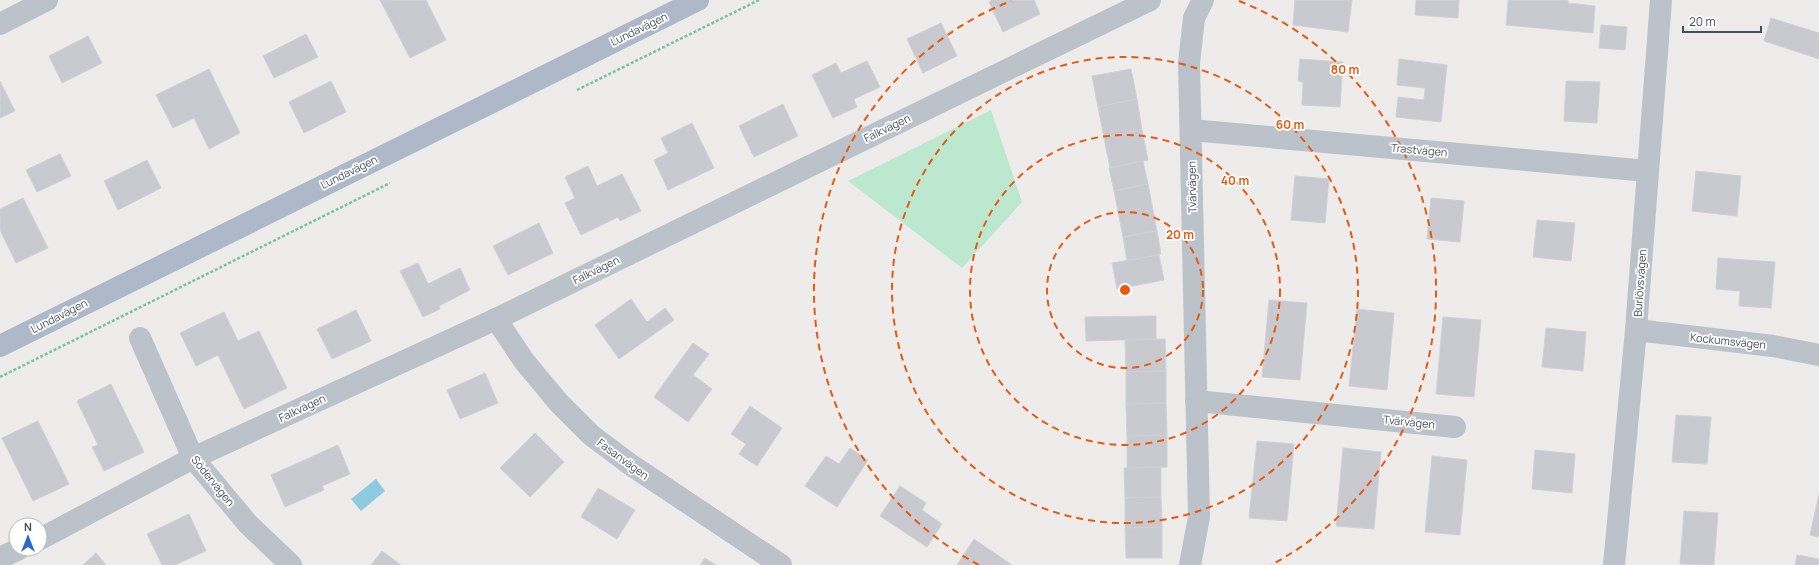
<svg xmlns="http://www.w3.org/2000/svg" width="1819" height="565" viewBox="0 0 1819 565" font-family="Manrope,sans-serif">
<rect width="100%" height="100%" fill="#eeebeb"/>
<!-- green -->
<polygon fill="#bde8d0" points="991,110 1022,202 962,268 848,181"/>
<!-- water -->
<polygon fill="#8ecbe1" points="376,479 385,491 361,511 351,499"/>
<!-- building -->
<g fill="#c9cad0" stroke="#d0d1d6">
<polygon points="380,0 426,0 446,40 410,58"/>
<polygon points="992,0 1034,0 1040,14 1003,32 989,2"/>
<polygon points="1295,0 1352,0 1348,32 1293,25"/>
<polygon points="1416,0 1459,0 1458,18 1415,15"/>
<polygon points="1508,0 1568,0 1568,3 1595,6 1593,33 1506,25"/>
<polygon points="1771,18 1819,33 1819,59 1764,41"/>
<polygon points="941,23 957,56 923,73 907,39"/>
<polygon points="1601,25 1627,27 1625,50 1599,48"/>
<polygon points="306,34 318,57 274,78 263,56"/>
<polygon points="88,36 102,63 62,83 49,56"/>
<polygon points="1300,59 1343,62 1340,107 1302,105 1303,82 1298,81"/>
<polygon points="1399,59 1447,65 1441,122 1396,117 1398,97 1424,100 1425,88 1397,85"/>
<polygon points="867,61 880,87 854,99 857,107 833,118 812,75 836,63 841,73"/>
<polygon points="209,69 240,133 209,149 194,118 173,128 156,95"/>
<polygon points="1131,69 1137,99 1098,107 1092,76"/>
<polygon points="0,81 15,111 0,118"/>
<polygon points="331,81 346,112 304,133 289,102"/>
<polygon points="1566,81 1600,82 1597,123 1564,121"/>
<polygon points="1137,99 1142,130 1104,137 1098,107"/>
<polygon points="783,104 798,136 754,157 739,126"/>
<polygon points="692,123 714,168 668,190 654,160 668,153 661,138"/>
<polygon points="1142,130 1148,160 1110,168 1104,137"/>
<polygon points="60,154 71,176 37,192 26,170"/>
<polygon points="147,160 161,188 118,210 104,181"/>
<polygon points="1143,161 1148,184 1114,191 1109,168"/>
<polygon points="588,166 597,186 622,174 641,211 620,221 618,217 581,235 565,203 575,198 565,177"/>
<polygon points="1696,171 1741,176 1737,216 1692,211"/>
<polygon points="1295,176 1329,179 1325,223 1291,220"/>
<polygon points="1148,184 1157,231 1123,237 1114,191"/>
<polygon points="23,198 48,248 16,263 0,230 0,209"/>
<polygon points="1431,198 1464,201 1460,242 1427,239"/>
<polygon points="1537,220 1575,223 1571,261 1533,257"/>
<polygon points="539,223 553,253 508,275 493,246"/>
<polygon points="1157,231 1161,254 1127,261 1123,237"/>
<polygon points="1159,255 1164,280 1117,289 1112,263"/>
<polygon points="1718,258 1775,262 1771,308 1739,306 1740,291 1716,289"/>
<polygon points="418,263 428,284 460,268 470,290 439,306 440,309 423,317 400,271"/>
<polygon points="631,299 647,322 665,308 674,320 619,359 595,325"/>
<polygon points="1269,300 1307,303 1300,380 1262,377"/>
<polygon points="1357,309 1394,313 1387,390 1349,386"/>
<polygon points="356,310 371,341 332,359 317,329"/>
<polygon points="224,312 238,341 259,331 287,388 244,409 218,355 196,366 180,333"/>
<polygon points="1156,316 1156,339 1086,341 1085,317"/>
<polygon points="1443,317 1481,320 1474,397 1436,394"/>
<polygon points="1546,328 1586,332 1583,371 1542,367"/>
<polygon points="1165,339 1166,371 1126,372 1125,340"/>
<polygon points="693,343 709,354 693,375 712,389 688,422 654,397"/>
<polygon points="1166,371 1166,403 1126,404 1126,372"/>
<polygon points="485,373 498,403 460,419 447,390"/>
<polygon points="111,384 144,452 104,471 92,447 98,445 77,401"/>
<polygon points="1166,403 1167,435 1127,436 1126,404"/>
<polygon points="750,406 782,428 757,466 739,454 746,444 731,434"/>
<polygon points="1676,415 1711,417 1707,464 1672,462"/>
<polygon points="38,421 69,484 33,501 2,438"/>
<polygon points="535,433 564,462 530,497 500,468"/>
<polygon points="1167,435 1167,467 1127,468 1127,436"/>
<polygon points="1257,441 1294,444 1287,521 1249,518"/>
<polygon points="338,445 350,474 322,486 324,490 285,507 271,475"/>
<polygon points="850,448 868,460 837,507 805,486 826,456 839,464"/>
<polygon points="1343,448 1381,452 1374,529 1336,526"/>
<polygon points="1535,450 1575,454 1572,493 1532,489"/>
<polygon points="1432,456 1467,460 1460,535 1425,532"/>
<polygon points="1161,467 1161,497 1125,498 1124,468"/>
<polygon points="900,486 926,503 922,510 942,524 927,547 880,516"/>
<polygon points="598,488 635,510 617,539 581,517"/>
<polygon points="1819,494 1819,537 1810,535"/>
<polygon points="1161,497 1162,527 1125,528 1125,498"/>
<polygon points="1684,511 1718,513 1714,565 1680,564"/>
<polygon points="189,514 206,551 175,565 162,565 147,534"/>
<polygon points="1162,527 1162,558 1126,558 1125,528"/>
<polygon points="974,539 1012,565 957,565"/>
<polygon points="382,551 401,565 371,565"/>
<polygon points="96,553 106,565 83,565"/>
<polygon points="1797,555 1819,559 1819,565 1795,565"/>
<polygon points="705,558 716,565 700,565"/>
</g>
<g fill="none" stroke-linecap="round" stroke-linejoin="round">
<!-- path -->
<g stroke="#79c2a2" stroke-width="2.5" stroke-dasharray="3 2" stroke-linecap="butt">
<polyline points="577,90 759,0"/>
<polyline points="0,377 390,183"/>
</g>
<!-- minor -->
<g stroke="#bbc2c9" stroke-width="22">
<polyline points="0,24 47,0"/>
<polyline points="1191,130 1648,171"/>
<polyline points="496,319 524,361 559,403 591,435 631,465 781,565"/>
<polyline points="1636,330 1773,346 1819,355"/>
<polyline points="140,338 193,458 248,524 291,565"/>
<polyline points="1196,401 1455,427"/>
<polyline points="40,539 193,458 496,319 1150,0"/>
<polyline points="0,558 19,549"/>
<polyline points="1190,565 1199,517 1189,63 1194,18 1203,0"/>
<polyline points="1614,565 1636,330 1661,0"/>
</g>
<!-- major -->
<polyline stroke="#adb9c8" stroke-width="22" points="0,346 698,0"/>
</g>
<!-- distance rings -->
<g fill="none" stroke="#e8590c" stroke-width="2" stroke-dasharray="7 5">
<circle cx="1125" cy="290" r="78"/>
<circle cx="1125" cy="290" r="155"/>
<circle cx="1125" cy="290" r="233"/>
<path d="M979 565A311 311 0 0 1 1011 1M1239 1A311 311 0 0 1 1271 565"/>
</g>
<g text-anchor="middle" stroke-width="3.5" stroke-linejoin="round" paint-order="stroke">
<!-- street labels -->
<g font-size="11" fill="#464e56" stroke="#fff">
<text transform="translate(639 29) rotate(-26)" y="4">Lundavägen</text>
<text transform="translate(887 128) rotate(-26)" y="4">Falkvägen</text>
<text transform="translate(1419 150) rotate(5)" y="4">Trastvägen</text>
<text transform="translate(349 172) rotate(-26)" y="4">Lundavägen</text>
<text transform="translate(1192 187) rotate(-91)" y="4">Tvärvägen</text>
<text transform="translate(596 270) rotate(-26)" y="4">Falkvägen</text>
<text transform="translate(1640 283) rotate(-86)" y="4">Burlövsvägen</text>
<text transform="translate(59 316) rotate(-27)" y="4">Lundavägen</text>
<text transform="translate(1728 341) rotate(6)" y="4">Kockumsvägen</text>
<text transform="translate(302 408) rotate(-25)" y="4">Falkvägen</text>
<text transform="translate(1409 422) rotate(6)" y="4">Tvärvägen</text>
<text transform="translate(623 459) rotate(36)" y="4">Fasanvägen</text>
<text transform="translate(213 481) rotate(51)" y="4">Södervägen</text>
</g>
</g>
<circle cx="1125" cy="290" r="6" fill="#e8590c" stroke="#fff" stroke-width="2"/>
<g font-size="12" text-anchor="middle" font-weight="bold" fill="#e8590c" stroke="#fff" stroke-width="3.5" stroke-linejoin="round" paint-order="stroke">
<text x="1345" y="74">80 m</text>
<text x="1290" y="129">60 m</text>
<text x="1235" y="185">40 m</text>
<text x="1180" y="239">20 m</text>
</g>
<!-- north arrow -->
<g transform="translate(28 537)"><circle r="19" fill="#ffffff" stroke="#b5b8bb"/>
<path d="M0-3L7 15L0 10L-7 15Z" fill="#2c68c7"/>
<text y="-6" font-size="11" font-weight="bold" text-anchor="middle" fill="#464e56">N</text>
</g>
<!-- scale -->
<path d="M1683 26v6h78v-6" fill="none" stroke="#464e56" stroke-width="2"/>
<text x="1689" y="26" font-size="12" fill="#464e56" stroke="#ffffff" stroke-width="3" paint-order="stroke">20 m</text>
</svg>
